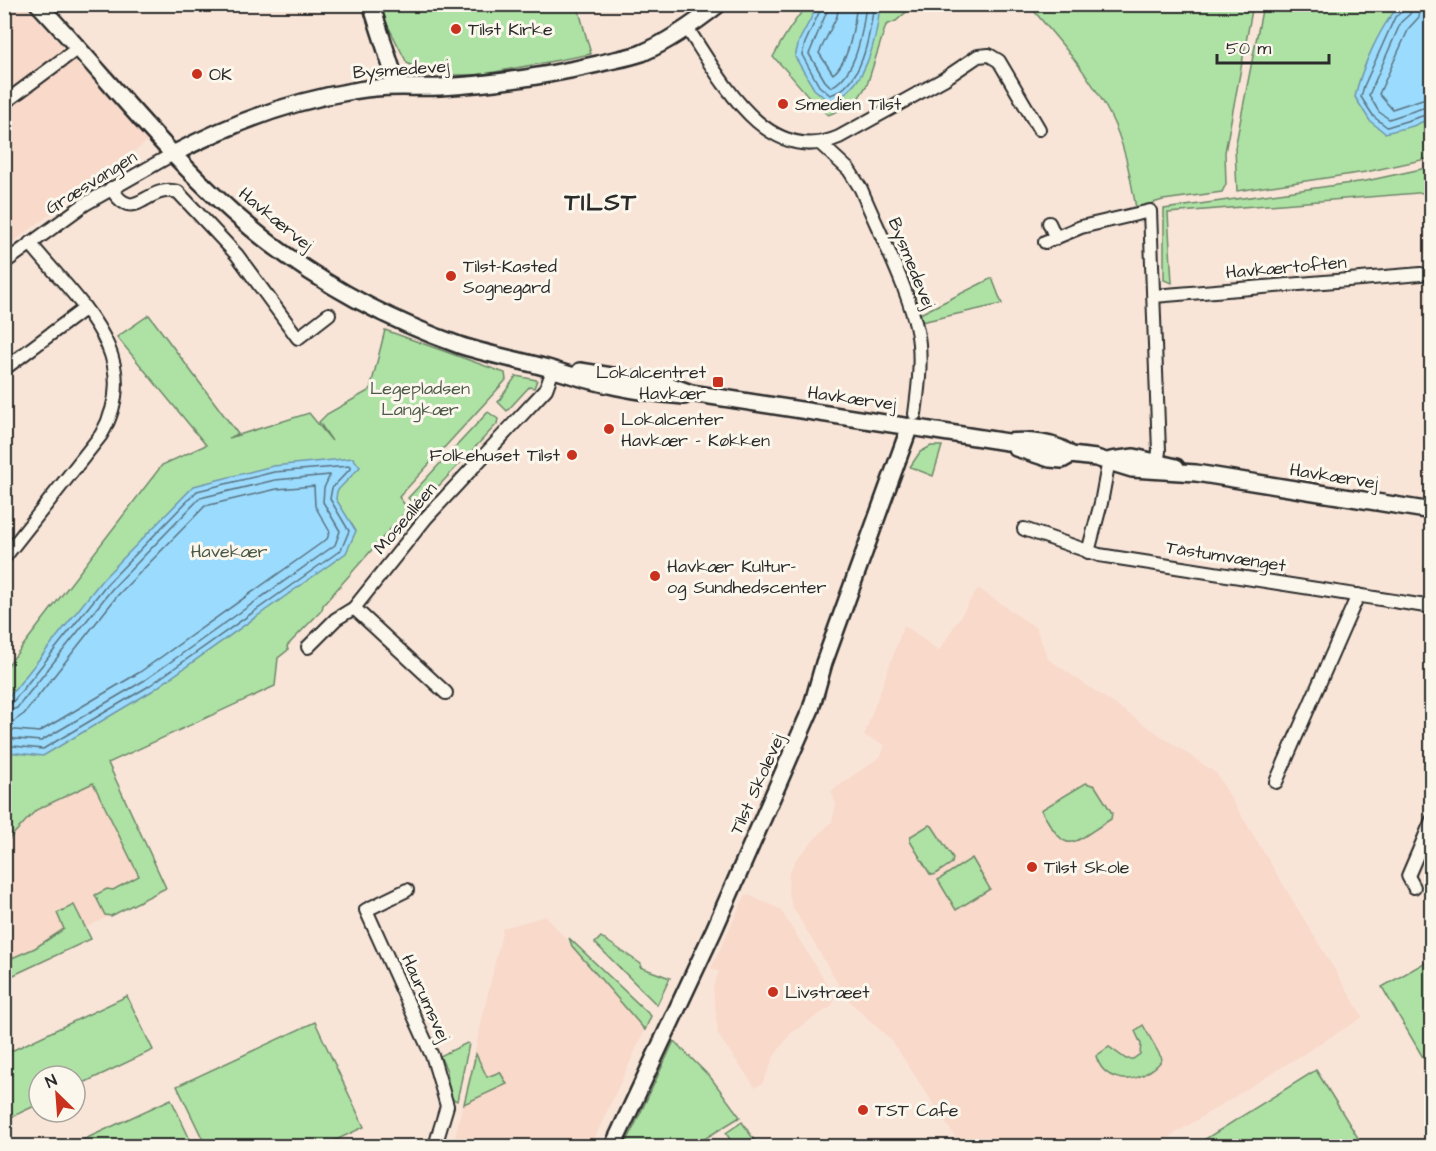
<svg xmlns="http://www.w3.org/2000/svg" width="1436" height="1151" viewBox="0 0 1436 1151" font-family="'Architects Daughter',sans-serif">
<rect width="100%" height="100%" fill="#f9e5d8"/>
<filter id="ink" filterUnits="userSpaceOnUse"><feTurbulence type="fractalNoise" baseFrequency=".0167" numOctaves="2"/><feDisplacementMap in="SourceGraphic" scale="12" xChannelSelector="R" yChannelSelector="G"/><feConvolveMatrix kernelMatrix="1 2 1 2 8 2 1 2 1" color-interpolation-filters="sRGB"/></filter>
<g filter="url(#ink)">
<!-- built -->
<g fill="#f8d9ca">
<polygon points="5,5 25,5 148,141 5,248"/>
<polygon points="978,588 1036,628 1048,659 1216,773 1363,1017 1155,1146 961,1146 892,1041 847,999 792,906 788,890 789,874 796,859 832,821 836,805 831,791 881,756 885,745 864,736 904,625 939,651"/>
<polygon points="106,758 167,889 85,928 90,940 5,980 5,815"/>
<polygon points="746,894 780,909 835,997 832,1006 791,1033 775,1055 762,1084 755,1087 718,1035 713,987 719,972 711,968"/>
<polygon points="546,916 645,1030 591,1146 453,1146 503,928"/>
</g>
<!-- green -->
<g fill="#aee2a4" stroke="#6c8668" stroke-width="1.5">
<polygon points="381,5 585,5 578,7 591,54 479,75 427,75 407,63 383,16"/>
<path d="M808,5H914L896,21L886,25L867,85L854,105L828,115C806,98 794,76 773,57C783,38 793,21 808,5Z"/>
<path d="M1029,5H1253L1225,152L1226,184L1222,192L1163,200L1136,208C1130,176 1125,144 1110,115C1090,74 1058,40 1029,5Z"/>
<polygon points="1263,5 1431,5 1431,158 1366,172 1237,191 1235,148"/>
<polygon points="1431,167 1431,200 1430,192 1168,213 1172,283 1164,280 1164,209 1366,181"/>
<polygon points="992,278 1002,304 921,322 920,314"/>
<polygon points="149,315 238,434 229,438 309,413 332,441 319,422 327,414 370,390 385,330 505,373 506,380 399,497 408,509 323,605 322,610 287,646 288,650 278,658 275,686 108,763 166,888 111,916 105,915 95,895 107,889 113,890 139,876 93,783 36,810 5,843 5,669 162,465 206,445 117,337"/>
<polygon points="516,376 537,380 534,388 529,387 507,411 498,402"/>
<polygon points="488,412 498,419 497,424 418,508 408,498"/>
<polygon points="931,446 942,446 933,476 910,467 920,452"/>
<path d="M1086,783L1095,786L1112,813L1111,819C1069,845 1069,858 1041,810Z"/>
<polygon points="929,825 932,826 953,858 952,863 934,875 930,874 910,841 911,836"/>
<polygon points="972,858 990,889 956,910 938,880"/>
<polygon points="74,905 91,939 5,979 5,961 35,948 64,929 57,913"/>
<polygon points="601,937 641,964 640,967 670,978 657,1005 595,943"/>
<polygon points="569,938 651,1016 645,1030 572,946"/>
<polygon points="1431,959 1431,1057 1425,1061 1382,987"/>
<polygon points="127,996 153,1050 75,1087 75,1076 39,1076 39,1104 9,1118 5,1108 5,1054"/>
<polygon points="315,1022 364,1127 323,1146 206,1146 177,1086"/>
<path d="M1143,1025L1162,1059C1159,1066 1154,1068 1148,1072C1129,1085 1103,1080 1096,1056L1109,1047L1126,1059H1133L1140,1054L1141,1044L1135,1031Z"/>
<polygon points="674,1041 711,1078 740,1117 693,1146 625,1146"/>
<polygon points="467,1043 469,1044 457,1101 450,1098 447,1071 440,1056"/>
<polygon points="476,1054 487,1077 500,1072 507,1084 464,1104"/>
<polygon points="1316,1070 1363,1146 1194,1146"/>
<polygon points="171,1099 193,1146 70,1146"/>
<polygon points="742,1122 758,1146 734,1146 726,1133"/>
</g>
<!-- water -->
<g fill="#9bdbfd" stroke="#6e95a9" stroke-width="1.5">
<path d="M1402,4L1431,5V118L1413,126L1385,133L1370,121L1355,97C1360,72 1382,20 1402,4Z"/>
<path d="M818,5H880C877,38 866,93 828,101L814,89L795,57L799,41Z"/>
<polygon points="353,458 360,467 337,491 336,499 356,531 346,553 152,691 43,756 8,752 5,749 5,702 102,580 194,486 273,466"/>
</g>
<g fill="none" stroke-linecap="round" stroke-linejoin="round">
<!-- shore -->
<g stroke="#58717f" stroke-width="1.5">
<path d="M823,4L805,43L802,55L819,86L830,95C863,87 870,33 874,4"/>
<path d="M830,4L809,54L825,81L831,87C857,75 863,30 866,4"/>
<path d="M839,4L837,16L819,53L833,74C850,61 854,25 857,4"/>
<polyline points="1405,4 1403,11 1395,17 1364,86 1361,97 1374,117 1387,127 1432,113"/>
<polyline points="1412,4 1410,14 1401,22 1369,95 1379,112 1389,119 1432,105"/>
<polyline points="1421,4 1419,17 1409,28 1379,94 1392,109 1432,96"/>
<polyline points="4,705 12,703 106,585 197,491 274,472 350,466 350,469 332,488 330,499 349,531 341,550 149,686 43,749 4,745"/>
<polyline points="4,713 17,708 112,589 200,498 275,480 330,475 324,488 323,502 340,531 335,545 145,680 41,741 4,738"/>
<polyline points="4,722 14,721 24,714 118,595 205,506 277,489 314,486 315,506 330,532 327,539 140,672 39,732 4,729"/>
</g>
<defs>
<g id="minor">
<path d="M687,28C720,77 766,169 839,137L944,79L978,56L989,55L999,61L1039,129"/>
<polyline points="4,103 78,48"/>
<path d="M822,145L849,170L861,189C879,233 915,300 919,344C921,368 918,391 915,414"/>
<path d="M111,188C135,227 146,183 178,192L237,255L298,338L329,314"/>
<polyline points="1049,223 1056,238"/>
<polyline points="1045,242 1081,227 1150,211 1159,451 1156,471"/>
<polyline points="4,263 85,204 173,154"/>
<polyline points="1154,296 1421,274"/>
<polyline points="4,369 84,309"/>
<polyline points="1024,529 1099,555 1432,607"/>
<polyline points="1088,552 1101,503 1109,460"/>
<path d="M4,558L101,435C147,356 77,301 30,243"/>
<polyline points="354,608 446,693"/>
<polyline points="308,647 336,619 354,608 426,518 546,389 553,370"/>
<polyline points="1276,782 1358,595"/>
<polyline points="1414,887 1408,876 1432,820"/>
<polyline points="407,890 366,910 433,1058 441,1085 447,1106 435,1146"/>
</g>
<g id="tertiary">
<path d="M38,4C109,79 171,162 251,228C312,279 383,318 459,345C489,355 521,360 551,369C598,384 634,392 684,396L691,393"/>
<polyline points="371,4 397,85"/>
<path d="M173,154C228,125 291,101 353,91C382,85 410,88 440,87C493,84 546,76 598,64C612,60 628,58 642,53C670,41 695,23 719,4"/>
<path d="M580,371L669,385L691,393L1007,442C1027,440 1057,442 1071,455"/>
<polyline points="1016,448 1050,459 1062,460 1071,455 1096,458 1132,469 1196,473 1432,511"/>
<polyline points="1111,460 1134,457 1176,467"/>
<polyline points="613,1146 714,930 811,709 824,663 910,426"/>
</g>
</defs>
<!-- minor casing -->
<use href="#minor" stroke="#2b2b2b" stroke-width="16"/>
<!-- tertiary casing -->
<use href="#tertiary" stroke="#2b2b2b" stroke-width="20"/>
<!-- minor -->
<use href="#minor" stroke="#fbf7ec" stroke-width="12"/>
<!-- tertiary -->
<use href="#tertiary" stroke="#fbf7ec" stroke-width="15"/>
</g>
</g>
<!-- markers -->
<g fill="#c8321e" stroke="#fbf7ec" stroke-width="2">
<circle cx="456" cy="29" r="6"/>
<circle cx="197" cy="74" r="6"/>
<circle cx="783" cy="104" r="6"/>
<circle cx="451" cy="276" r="6"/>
<rect x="712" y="376" width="12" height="12" rx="3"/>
<circle cx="609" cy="429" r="6"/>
<circle cx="572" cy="455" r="6"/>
<circle cx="655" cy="576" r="6"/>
<circle cx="1032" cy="867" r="6"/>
<circle cx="773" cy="992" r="6"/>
<circle cx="863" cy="1110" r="6"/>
</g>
<g text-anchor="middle" stroke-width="6" stroke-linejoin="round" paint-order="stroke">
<!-- poi labels -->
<g font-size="18" fill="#2b2b2b" stroke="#fbf7ec" text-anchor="start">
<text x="468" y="35">Tilst Kirke</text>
<text x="209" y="80">OK</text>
<text x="795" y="110">Smedien Tilst</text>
<text x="463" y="272">Tilst-Kasted<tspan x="463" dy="21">Sognegård</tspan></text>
<text x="706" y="378" text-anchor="end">Lokalcentret<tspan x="706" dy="21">Havkær</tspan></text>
<text x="621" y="425">Lokalcenter<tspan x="621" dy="21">Havkær - Køkken</tspan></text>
<text x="560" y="461" text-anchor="end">Folkehuset Tilst</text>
<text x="667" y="572">Havkær Kultur-<tspan x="667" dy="21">og Sundhedscenter</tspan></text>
<text x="1044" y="873">Tilst Skole</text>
<text x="785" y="998">Livstræet</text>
<text x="875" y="1116">TST Cafe</text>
</g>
<!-- street labels -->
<g font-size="18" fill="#2b2b2b" stroke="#fbf7ec">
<text transform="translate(401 69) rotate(-4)" y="6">Bysmedevej</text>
<text transform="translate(91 182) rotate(-32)" y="6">Græsvangen</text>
<text transform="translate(276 219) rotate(39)" y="6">Havkærvej</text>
<text transform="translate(912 263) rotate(68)" y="6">Bysmedevej</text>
<text transform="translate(1286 267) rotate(-5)" y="6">Havkærtoften</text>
<text transform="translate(852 398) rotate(8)" y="6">Havkærvej</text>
<text transform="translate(1334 476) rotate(9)" y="6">Havkærvej</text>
<text transform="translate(405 518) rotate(-50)" y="6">Mosealléen</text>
<text transform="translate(1226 556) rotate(9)" y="6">Tåstumvænget</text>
<text transform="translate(757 784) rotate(-66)" y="6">Tilst Skolevej</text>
<text transform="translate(426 998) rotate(66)" y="6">Haurumsvej</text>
</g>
<!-- park labels -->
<g font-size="18" fill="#4c5949" stroke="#fbf7ec">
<text x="420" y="394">Legepladsen<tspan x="420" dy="21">Langkær</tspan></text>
<text x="229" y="557">Havekær</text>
</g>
<!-- district labels -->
<g font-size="24" font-weight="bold" letter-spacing="1.5" fill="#2b2b2b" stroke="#fbf7ec">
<text x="601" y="210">TILST</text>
</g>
</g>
<!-- margin -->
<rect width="1436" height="1151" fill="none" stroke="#fbf7ec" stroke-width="24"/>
<rect x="12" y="12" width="1412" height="1127" fill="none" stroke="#2b2b2b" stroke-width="2" filter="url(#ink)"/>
<!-- north arrow -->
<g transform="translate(57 1094) rotate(335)"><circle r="28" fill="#fbf7ec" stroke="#a8a59f" stroke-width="1.5"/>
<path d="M0-4.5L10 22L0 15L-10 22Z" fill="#c8321e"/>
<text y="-9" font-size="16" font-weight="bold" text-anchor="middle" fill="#2b2b2b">N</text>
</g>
<!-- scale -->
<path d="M1217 54v9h112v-9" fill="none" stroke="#2b2b2b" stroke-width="3"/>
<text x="1226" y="54" font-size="18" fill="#2b2b2b" stroke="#fbf7ec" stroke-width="4.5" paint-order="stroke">50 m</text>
</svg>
